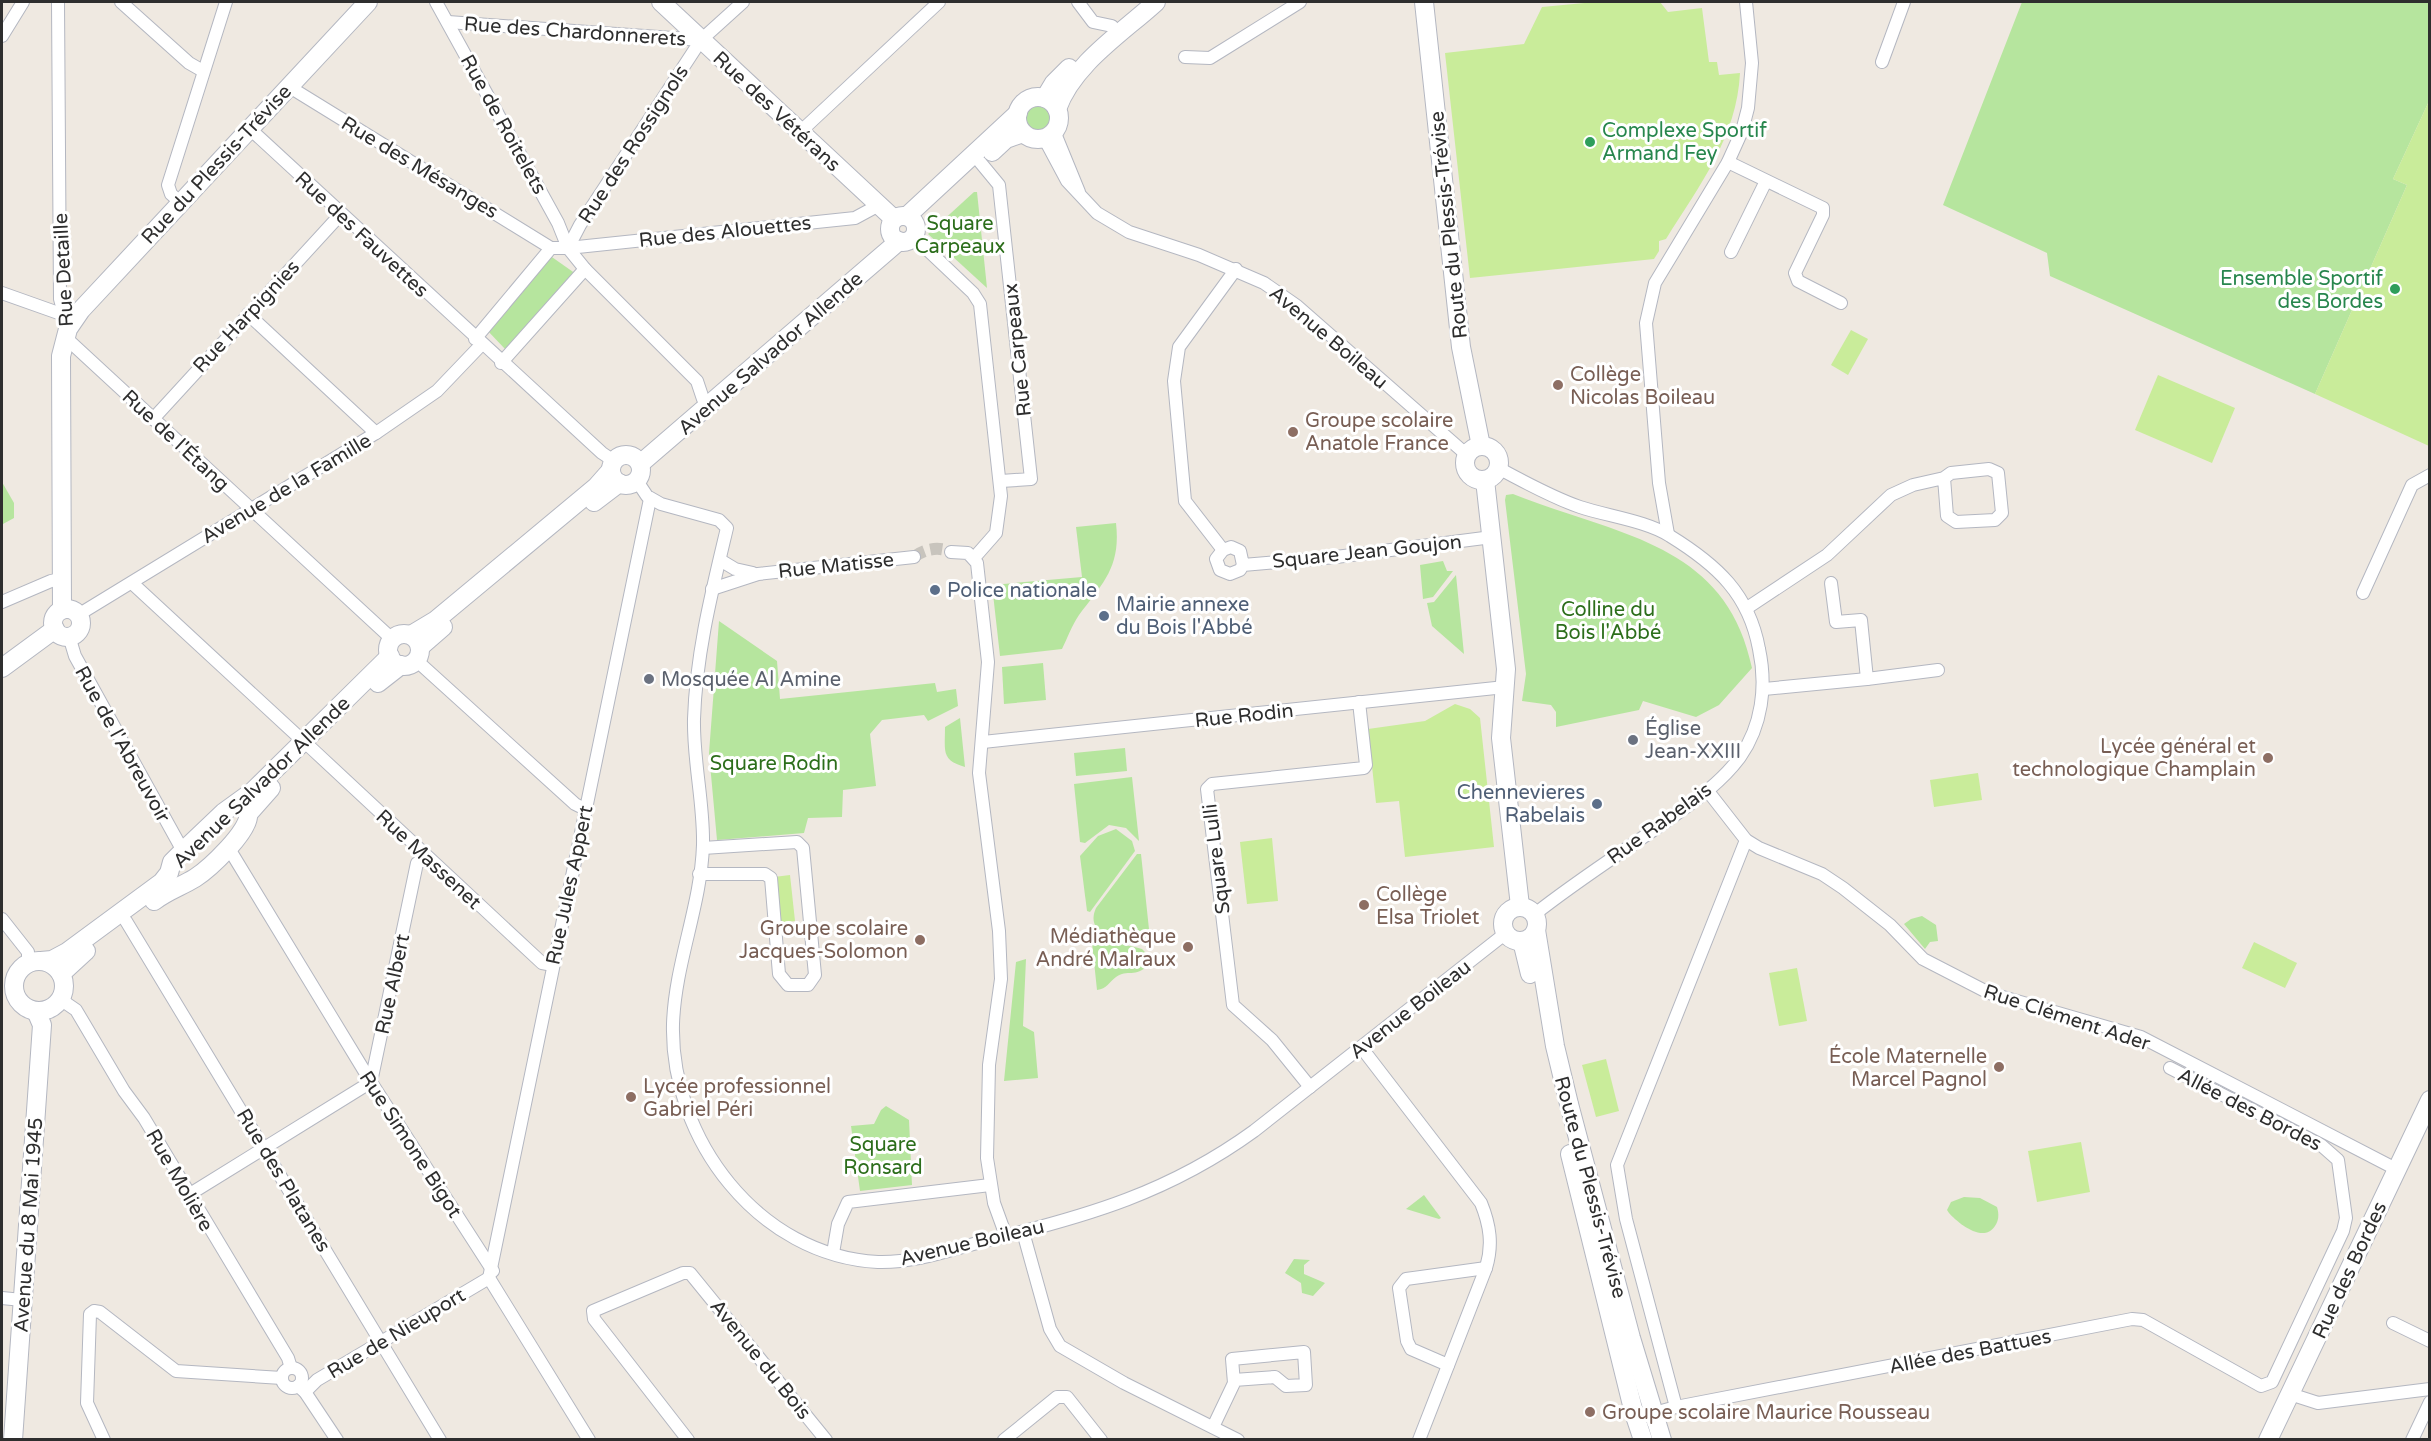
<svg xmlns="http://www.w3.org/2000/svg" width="2431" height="1441" viewBox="0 0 2431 1441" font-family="'Varela Round',sans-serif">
<rect width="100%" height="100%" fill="#efe9e1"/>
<!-- green -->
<g fill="#b6e59e">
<polygon points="2022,2 2429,2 2429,101 2393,179 2407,185 2315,394 2050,276 2047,253 1943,205"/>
<circle cx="1039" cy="118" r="13"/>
<polygon points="974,192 977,192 987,288 928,234"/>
<polygon points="549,255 576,274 506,350 486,329"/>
<polygon points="2,482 14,503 14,518 3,524"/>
<path d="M1513,494C1614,535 1726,541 1752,668L1719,705L1696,717L1643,701L1639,710L1556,727V712L1551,705L1522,701L1526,674L1505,500L1506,495Z"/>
<path d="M1116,523C1121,567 1103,583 1079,615C1072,625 1067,639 1062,649L1000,656L992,585L1082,577L1076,527Z"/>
<polygon points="1443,561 1447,571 1453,571 1433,597 1423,599 1420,565"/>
<polygon points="1456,575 1464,654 1432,626 1427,603 1434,602"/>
<polygon points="719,621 777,661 780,699 935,683 937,692 956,689 958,706 928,721 924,715 882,720 870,734 876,786 843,790 842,817 808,818 804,833 717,840 709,753"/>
<polygon points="1043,663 1046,700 1004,704 1002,667"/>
<path d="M960,718L965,767C941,760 945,752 945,727Z"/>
<polygon points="1125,748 1127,771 1076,776 1074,753"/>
<polygon points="1132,777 1139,841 1126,828 1109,825 1085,843 1080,842 1074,784"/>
<polygon points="1116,829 1132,841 1135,851 1090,912 1087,911 1080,856 1098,836"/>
<path d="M1137,854H1141L1151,948C1146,947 1142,944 1137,943C1119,940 1084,935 1096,908Z"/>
<polygon points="1922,916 1936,925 1938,941 1930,942 1925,949 1904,924 1911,919"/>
<path d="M1090,924C1109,946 1117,942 1142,949L1147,954L1148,965C1136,978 1127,969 1116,977C1109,982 1107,989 1097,990Z"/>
<polygon points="1026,959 1023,1026 1034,1032 1038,1078 1004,1081 1016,962"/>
<polygon points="886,1106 909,1120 912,1185 860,1191 851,1126 874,1124 881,1110"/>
<polygon points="1424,1195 1441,1218 1439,1219 1406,1209"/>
<path d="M1964,1197L1980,1198L1997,1207C1999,1214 1999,1220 1995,1226C1983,1244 1958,1223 1949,1213L1947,1210L1951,1202Z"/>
<polygon points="1294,1259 1310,1260 1304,1265 1304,1274 1325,1283 1313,1296 1302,1293 1301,1283 1285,1273"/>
</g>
<!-- pitch -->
<g fill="#c9ec9a">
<path d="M1595,2H1660L1668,12L1702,8L1709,62H1717L1719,75L1740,73C1737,137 1699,186 1666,239L1659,241V251L1654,259L1470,278L1445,53L1524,44L1542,7Z"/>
<polygon points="2429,101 2429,446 2315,394 2407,185 2393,179"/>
<polygon points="1851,330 1868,339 1848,375 1831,365"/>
<polygon points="2158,375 2235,408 2212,463 2135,430"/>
<polygon points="1455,704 1470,709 1480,718 1494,847 1405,857 1399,801 1376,803 1368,729 1425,721"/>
<polygon points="1978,773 1982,800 1934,807 1930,780"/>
<polygon points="1272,838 1278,901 1247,904 1240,842"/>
<polygon points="790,875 795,921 779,923 774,877"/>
<polygon points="2254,942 2297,963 2285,988 2242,968"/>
<polygon points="1797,968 1807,1021 1779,1026 1769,973"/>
<polygon points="1606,1059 1619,1111 1596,1117 1582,1065"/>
<polygon points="2081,1142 2090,1192 2037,1202 2028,1151"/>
</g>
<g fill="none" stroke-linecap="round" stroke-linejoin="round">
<!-- street-tunnel -->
<path stroke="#c8c4bd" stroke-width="12" stroke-dasharray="12 6" stroke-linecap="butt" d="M914,557C924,549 939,546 951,552"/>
<defs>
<g id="street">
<polyline points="58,2 60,299 68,329"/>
<polyline points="121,2 189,63 203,71"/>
<polyline points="436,2 558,223 568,248"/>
<polyline points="1078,2 1093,22 1112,26"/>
<polyline points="448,22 701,40"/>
<polyline points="2,36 23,2"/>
<polyline points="1185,57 1210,58 1300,2"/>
<polyline points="1882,62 1904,2"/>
<polyline points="288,86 551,248 568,248 585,269 697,381 703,399"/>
<polyline points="249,128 602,453 614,461"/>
<polyline points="1054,131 1079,192"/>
<polyline points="799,133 939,2"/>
<polyline points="1044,138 1067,181 1097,213 1129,232 1199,255 1264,283 1297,306 1467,455"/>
<polyline points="980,162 999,185 1031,479 1001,481"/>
<polyline points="1728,162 1823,208 1823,215 1795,273 1798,281 1841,303"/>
<polyline points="180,202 171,194 168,185 226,2"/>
<polyline points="914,237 973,293 980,304 1001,496 996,533 974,558"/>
<polyline points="568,248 855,218 879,205"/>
<polyline points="568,248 580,225 701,40 743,2"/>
<polyline points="1731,252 1766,181"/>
<polyline points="2,293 64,315"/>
<polyline points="248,314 376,433"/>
<polyline points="66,338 392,639"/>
<polyline points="475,339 551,248"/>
<polyline points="501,363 585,269"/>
<polyline points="153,419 340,215"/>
<path d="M1498,468C1525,482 1551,497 1580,507C1607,516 1647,521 1670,536C1717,565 1749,594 1759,649C1767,686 1762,726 1740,757C1721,783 1693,802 1668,820C1624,851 1578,880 1535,914"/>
<path d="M637,481L647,496L661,504L719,520L727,528C712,591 696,654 694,719C693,761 704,803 703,845C701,906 675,963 673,1024C670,1139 759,1256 878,1262C917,1263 952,1249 989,1240C1088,1216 1170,1192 1254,1131L1506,933"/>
<polyline points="1668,534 1659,483 1646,323 1655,283 1728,162 1742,131 1748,108 1752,63 1746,2"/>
<polyline points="1223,550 1185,501 1174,381 1179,347 1236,269"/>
<polyline points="951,552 968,553 977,563 988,662 979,773 999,931 1001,979 989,1065 987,1158 994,1203 1006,1236"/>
<polyline points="720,560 735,569 753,573"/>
<polyline points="1243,565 1240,551 1231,547 1223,550 1216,559 1220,570 1230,574 1240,570 1243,565 1336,557 1492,537"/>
<polyline points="132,583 303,741"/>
<polyline points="1831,583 1836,622 1861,620 1867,679 1938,670"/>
<polyline points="712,589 758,574 914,557"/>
<polyline points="2363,593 2412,485 2430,475"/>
<polyline points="2,602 51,581 61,579"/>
<polyline points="1747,608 1827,555 1891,495 1913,485 1944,478 1951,473 1989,469 1998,473 2002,513 1995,520 1956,522 1947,516 1944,478"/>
<polyline points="78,615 376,433 437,391 481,345"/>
<polyline points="69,636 75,656 183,851"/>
<polyline points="416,660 575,804 585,809"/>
<polyline points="1764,689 1867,679"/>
<polyline points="983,742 1505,687"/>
<polyline points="310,747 542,963 553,965"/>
<polyline points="1707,790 1746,840 1759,848 1822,874 1843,888 1890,925 1923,959 1989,993 2141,1037 2396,1169"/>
<polyline points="228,847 371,1082 493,1271"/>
<polyline points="699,874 765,874 771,878 779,974 788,985 808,985 815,975 803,848 797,842 703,848"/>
<polyline points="2,919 28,952 28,963"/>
<polyline points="126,921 440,1440"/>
<polyline points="60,999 76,1010 124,1091 144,1118 288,1358 291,1368"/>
<path d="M1361,1047L1481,1203C1490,1225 1493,1245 1486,1268L1419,1440"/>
<polyline points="1310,1087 1272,1040 1233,1005 1207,789 1212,784 1364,768 1366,765 1359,702"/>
<polyline points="190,1194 371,1082 417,863 427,858"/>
<polyline points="1023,1232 1050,1329 1060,1346 1124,1383 1238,1440"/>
<polyline points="833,1253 838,1224 848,1202 990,1185"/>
<polyline points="489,1278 650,499"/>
<polyline points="489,1278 589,1440"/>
<polyline points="2,1298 22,1300"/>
<polyline points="2393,1323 2430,1341"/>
<polyline points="1448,1365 1411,1349 1407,1341 1399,1288 1406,1279 1486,1268"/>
<circle cx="292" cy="1378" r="10"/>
<polyline points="298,1386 305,1392 337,1440"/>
<polyline points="305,1392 317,1380 489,1278"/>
<polyline points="2290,1394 2318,1403 2430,1389"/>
<polyline points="1676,1407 1626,1219 1617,1165 1746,840"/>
<polyline points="1654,1413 1676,1407 2132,1319 2143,1320 2261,1386 2272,1382 2343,1231 2346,1218 2338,1160 2321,1145 2170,1068"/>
<polyline points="1213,1427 1234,1383 1232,1359 1304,1352 1306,1385 1286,1386 1275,1377 1234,1380"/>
<polyline points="104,1440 87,1403 90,1314 94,1311 100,1312 176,1371 282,1378"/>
<polyline points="688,1440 594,1319 593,1311 683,1273 690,1273 826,1440"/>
<polyline points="1004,1440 1057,1397 1067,1397 1101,1440"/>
<polyline points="2412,1440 2430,1402"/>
</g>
<g id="secondary">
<polyline points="661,2 894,219"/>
<polyline points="1424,2 1461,347 1481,446"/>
<circle cx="1038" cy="118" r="21"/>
<polyline points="1045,98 1054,83 1069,68"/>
<path d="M1057,109C1073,64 1122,33 1156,2"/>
<polyline points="992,152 1006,139 1023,133"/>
<circle cx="903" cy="229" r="13"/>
<polyline points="907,216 1018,113"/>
<circle cx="1482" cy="463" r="17"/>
<circle cx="626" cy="470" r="15"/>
<polyline points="640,464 899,241"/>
<polyline points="1485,480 1506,669 1501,738 1520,906"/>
<polyline points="594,502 619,483"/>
<circle cx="67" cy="623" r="14"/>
<polyline points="62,610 61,356 68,329 81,310 368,2"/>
<circle cx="404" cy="650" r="16"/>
<polyline points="411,635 436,620 596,487 611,470"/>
<polyline points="420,647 443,627"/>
<polyline points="2,668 55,629"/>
<polyline points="378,683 401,665"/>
<path d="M154,901C167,891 182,886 195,878C209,869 251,830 248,814L271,788"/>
<circle cx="1520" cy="924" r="17"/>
<polyline points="1536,930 1555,1046 1569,1104 1631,1338 1662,1440"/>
<polyline points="1522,941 1530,974"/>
<polyline points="41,961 52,960 67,952 162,882 169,873 172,862 183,851 224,812 253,791 390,656"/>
<circle cx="39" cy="986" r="25"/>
<polyline points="61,974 86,951"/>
<polyline points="1570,1154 1634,1413 1643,1440"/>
<polyline points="13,1440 42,1025 36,1011"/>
<polyline points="2268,1440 2430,1100"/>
</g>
</defs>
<!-- street casing -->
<use href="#street" stroke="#b4b7c1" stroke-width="14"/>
<!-- secondary casing -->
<use href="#secondary" stroke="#b4b7c1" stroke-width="20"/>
<!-- street -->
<use href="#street" stroke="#fff" stroke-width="12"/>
<!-- secondary -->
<use href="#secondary" stroke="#fff" stroke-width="18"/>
</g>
<!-- markers -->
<g fill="#2e9e5b" stroke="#fff" stroke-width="2">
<circle cx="1590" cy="142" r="6"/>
<circle cx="2395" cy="289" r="6"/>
</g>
<g fill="#8d6e63" stroke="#fff" stroke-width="2">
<circle cx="1558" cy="385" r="6"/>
<circle cx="1293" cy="432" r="6"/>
<circle cx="2268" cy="758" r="6"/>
<circle cx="1364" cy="905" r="6"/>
<circle cx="920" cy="940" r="6"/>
<circle cx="1188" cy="947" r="6"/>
<circle cx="1999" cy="1067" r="6"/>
<circle cx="631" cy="1097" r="6"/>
<circle cx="1590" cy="1412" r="6"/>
</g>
<g fill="#5c6f8a" stroke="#fff" stroke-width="2">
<circle cx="935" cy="590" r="6"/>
<circle cx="1104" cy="616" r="6"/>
<circle cx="1597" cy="804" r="6"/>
</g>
<g fill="#6b7280" stroke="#fff" stroke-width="2">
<circle cx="649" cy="679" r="6"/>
<circle cx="1633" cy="740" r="6"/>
</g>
<g text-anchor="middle" stroke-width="6" stroke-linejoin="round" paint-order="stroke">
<!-- street labels -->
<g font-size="20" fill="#2e2e2e" stroke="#fff">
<text transform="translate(575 31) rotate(4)" y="7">Rue des Chardonnerets</text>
<text transform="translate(777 111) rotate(43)" y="7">Rue des Vétérans</text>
<text transform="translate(504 124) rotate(61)" y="7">Rue de Roitelets</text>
<text transform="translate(633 144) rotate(-57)" y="7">Rue des Rossignols</text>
<text transform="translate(216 164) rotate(-47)" y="7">Rue du Plessis-Trévise</text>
<text transform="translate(420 167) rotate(31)" y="7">Rue des Mésanges</text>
<text transform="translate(1448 225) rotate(-96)" y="7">Route du Plessis-Trévise</text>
<text transform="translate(725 231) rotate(-6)" y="7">Rue des Alouettes</text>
<text transform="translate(362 234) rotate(43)" y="7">Rue des Fauvettes</text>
<text transform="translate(63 270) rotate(-93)" y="7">Rue Detaille</text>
<text transform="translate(246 316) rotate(-47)" y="7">Rue Harpignies</text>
<text transform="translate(1329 337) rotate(40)" y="7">Avenue Boileau</text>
<text transform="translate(1017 350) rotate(-96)" y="7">Rue Carpeaux</text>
<text transform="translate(770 353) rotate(-41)" y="7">Avenue Salvador Allende</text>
<text transform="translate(176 440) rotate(43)" y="7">Rue de l'Étang</text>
<text transform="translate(286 488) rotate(-31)" y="7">Avenue de la Famille</text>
<text transform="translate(1367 551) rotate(-6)" y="7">Square Jean Goujon</text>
<text transform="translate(836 565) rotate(-6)" y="7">Rue Matisse</text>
<text transform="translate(1244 715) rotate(-6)" y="7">Rue Rodin</text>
<text transform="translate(123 744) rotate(61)" y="7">Rue de l'Abreuvoir</text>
<text transform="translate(261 782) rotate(-44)" y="7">Avenue Salvador Allende</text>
<text transform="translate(1659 823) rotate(-36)" y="7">Rue Rabelais</text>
<text transform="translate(429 859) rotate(43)" y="7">Rue Massenet</text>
<text transform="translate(1216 859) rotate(-97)" y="7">Square Lulli</text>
<text transform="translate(569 885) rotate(-78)" y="7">Rue Jules Appert</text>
<text transform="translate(392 984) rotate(-78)" y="7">Rue Albert</text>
<text transform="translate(1410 1009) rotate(-38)" y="7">Avenue Boileau</text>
<text transform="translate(2067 1017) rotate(18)" y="7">Rue Clément Ader</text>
<text transform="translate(2250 1109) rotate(27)" y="7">Allée des Bordes</text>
<text transform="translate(411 1144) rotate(57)" y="7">Rue Simone Bigot</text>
<text transform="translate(180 1180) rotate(60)" y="7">Rue Molière</text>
<text transform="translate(284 1180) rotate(59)" y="7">Rue des Platanes</text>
<text transform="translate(1591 1187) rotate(75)" y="7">Route du Plessis-Trévise</text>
<text transform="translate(28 1225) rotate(-86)" y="7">Avenue du 8 Mai 1945</text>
<text transform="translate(972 1242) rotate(-13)" y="7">Avenue Boileau</text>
<text transform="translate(2349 1270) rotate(-65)" y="7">Rue des Bordes</text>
<text transform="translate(396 1333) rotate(-31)" y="7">Rue de Nieuport</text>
<text transform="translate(1970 1351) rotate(-11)" y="7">Allée des Battues</text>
<text transform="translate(761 1359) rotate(51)" y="7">Avenue du Bois</text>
</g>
<!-- leisure labels -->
<g font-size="20" fill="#27864d" stroke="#fff" text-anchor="start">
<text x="1602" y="137">Complexe Sportif<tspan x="1602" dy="23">Armand Fey</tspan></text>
<text x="2383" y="285" text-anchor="end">Ensemble Sportif<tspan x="2383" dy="23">des Bordes</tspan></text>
</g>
<!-- park labels -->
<g font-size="20" fill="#2c6e1b" stroke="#fff">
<text x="960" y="230">Square<tspan x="960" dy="23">Carpeaux</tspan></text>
<text x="1608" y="616">Colline du<tspan x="1608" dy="23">Bois l'Abbé</tspan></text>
<text x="774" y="770">Square Rodin</text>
<text x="883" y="1151">Square<tspan x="883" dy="23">Ronsard</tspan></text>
</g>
<!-- education labels -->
<g font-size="20" fill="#785e54" stroke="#fff" text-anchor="start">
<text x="1570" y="381">Collège<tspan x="1570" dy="23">Nicolas Boileau</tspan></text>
<text x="1305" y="427">Groupe scolaire<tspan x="1305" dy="23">Anatole France</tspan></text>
<text x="2256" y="753" text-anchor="end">Lycée général et<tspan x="2256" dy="23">technologique Champlain</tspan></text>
<text x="1376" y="901">Collège<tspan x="1376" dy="23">Elsa Triolet</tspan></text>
<text x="908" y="935" text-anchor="end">Groupe scolaire<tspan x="908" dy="23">Jacques-Solomon</tspan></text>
<text x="1176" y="943" text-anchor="end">Médiathèque<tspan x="1176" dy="23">André Malraux</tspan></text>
<text x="1987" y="1063" text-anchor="end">École Maternelle<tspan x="1987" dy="23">Marcel Pagnol</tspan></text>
<text x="643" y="1093">Lycée professionnel<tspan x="643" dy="23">Gabriel Péri</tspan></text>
<text x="1602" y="1419">Groupe scolaire Maurice Rousseau</text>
</g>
<!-- service labels -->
<g font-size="20" fill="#4e5e75" stroke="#fff" text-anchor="start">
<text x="947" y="597">Police nationale</text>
<text x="1116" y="611">Mairie annexe<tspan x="1116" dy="23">du Bois l'Abbé</tspan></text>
<text x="1585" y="799" text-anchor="end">Chennevieres<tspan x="1585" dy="23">Rabelais</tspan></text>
</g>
<!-- worship labels -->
<g font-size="20" fill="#5b616d" stroke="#fff" text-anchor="start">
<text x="661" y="686">Mosquée Al Amine</text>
<text x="1645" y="735">Église<tspan x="1645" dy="23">Jean-XXIII</tspan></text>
</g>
</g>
<!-- border -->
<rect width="2431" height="1441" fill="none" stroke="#2e2e2e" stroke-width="6"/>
</svg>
